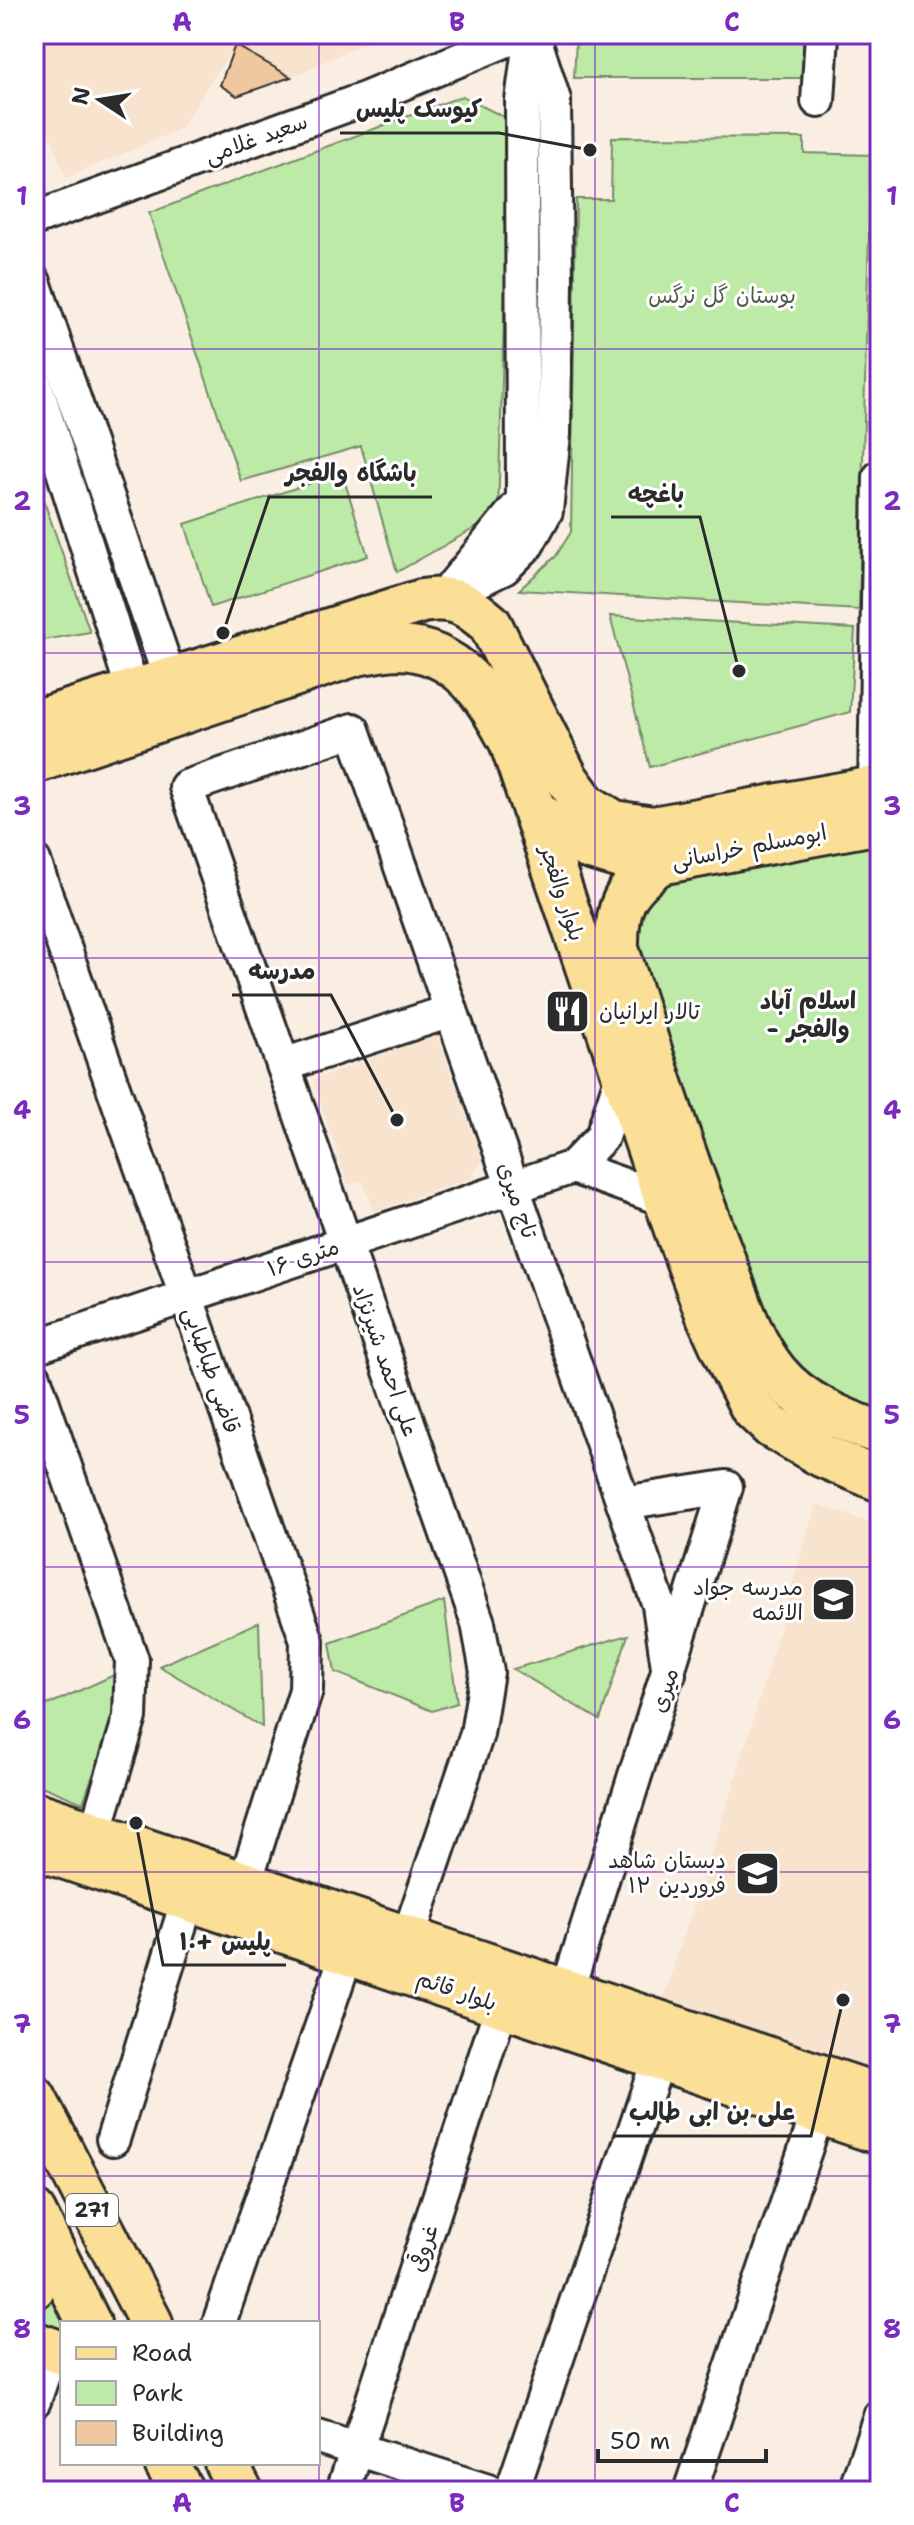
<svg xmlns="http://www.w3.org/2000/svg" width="914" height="2525" viewBox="0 0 914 2525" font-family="'Shantell Sans','Playpen Sans Arabic',sans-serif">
<rect width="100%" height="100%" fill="#faeee2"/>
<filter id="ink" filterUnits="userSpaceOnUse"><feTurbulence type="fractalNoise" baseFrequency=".0125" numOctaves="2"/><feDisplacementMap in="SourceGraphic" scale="16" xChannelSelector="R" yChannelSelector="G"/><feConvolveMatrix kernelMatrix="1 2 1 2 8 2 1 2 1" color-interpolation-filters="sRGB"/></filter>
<g filter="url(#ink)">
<!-- built -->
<g fill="#f7e3ce">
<polygon points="34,34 383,34 291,77 235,45 180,129 66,178 34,92"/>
<polygon points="437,1035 482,1160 471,1178 374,1211 363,1181 348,1185 313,1080"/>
<polygon points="816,1504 880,1526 880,2071 662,2002 733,1788"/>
</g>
<!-- green -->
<g fill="#beeaa7" stroke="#748a69" stroke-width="2">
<polygon points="658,34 803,34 804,78 574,78 576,39"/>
<polygon points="462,96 510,120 498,515 397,572 361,446 241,481 149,213"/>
<polygon points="612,137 804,138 804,153 871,155 859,610 519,590 556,556 571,532 576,199 611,199"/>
<polygon points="34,473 90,632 43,640 34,614"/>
<polygon points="342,473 368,556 211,607 185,524"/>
<polygon points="610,616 855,629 850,712 650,767"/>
<polygon points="880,843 880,1416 793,1374 751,1302 629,929 658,887"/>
<polygon points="444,1601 457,1703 432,1711 335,1672 330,1643"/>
<polygon points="259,1622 262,1727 159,1666"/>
<polygon points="628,1635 600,1720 513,1669"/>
<polygon points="114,1675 113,1718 83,1803 34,1783 34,1711"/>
<polygon points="51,2277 75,2323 62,2323 62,2343 34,2334 34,2297"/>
</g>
<!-- building -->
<polygon fill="#efc89f" stroke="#2b2b2b" stroke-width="2" points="235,45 291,77 237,96 220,85"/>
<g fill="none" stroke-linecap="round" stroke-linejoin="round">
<defs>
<g id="minor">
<polyline points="818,101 822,34"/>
<polyline points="34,219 367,98 521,34"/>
<polyline points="34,282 170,679"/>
<polyline points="34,380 133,691"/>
<polyline points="451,588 523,500 522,101 530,40"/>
<polyline points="444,597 504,568 527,545 546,511 554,434 556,281 554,100 533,34"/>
<polyline points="875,788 880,477"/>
<polyline points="34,861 307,1641 306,1690 245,1883"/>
<polyline points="283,1065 451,1011"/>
<polyline points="623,1072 602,1137 573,1167 666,1200"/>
<polyline points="34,1347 573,1167"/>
<polyline points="34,1377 132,1660 130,1717 95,1833"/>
<polyline points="408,1938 477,1734 487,1672 478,1623 186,787 353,730 659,1605 669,1674"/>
<polyline points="567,1991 726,1487 623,1503"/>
<polyline points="113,2139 188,1899"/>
<polyline points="219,2323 347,1953"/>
<polyline points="34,2401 52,2349"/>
<polyline points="318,2437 488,2491"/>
<polyline points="343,2491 502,2005"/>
<polyline points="512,2491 659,2058"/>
<polyline points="690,2491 818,2112"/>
<polyline points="855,2491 880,2416"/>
</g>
<g id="major">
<path d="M34,722L422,601C455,596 465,603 490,624L567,779L586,805L614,822L653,828L880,787"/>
<path d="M34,762L356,654C370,652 386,648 399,648C459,650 486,695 511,742L676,1230L708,1316L733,1371L752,1408L772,1427L823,1456L880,1480"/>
<polyline points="536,811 562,833 587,847 620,857 659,863 880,822"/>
<path d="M659,863C625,890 616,904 617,949C650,1050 682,1151 720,1250C736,1291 748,1337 776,1372C802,1404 842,1420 880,1433"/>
<polyline points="34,1813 880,2096"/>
<polyline points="34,1847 880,2133"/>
<polyline points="34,2097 151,2323"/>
<polyline points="34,2212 89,2323"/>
<polyline points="34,2287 39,2272 42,2228"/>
<polyline points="34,2343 62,2353"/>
<polyline points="166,2463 182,2491"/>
<polyline points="226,2463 241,2491"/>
</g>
</defs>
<!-- minor casing -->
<use href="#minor" stroke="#2b2b2b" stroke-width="38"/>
<!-- major casing -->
<use href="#major" stroke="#2b2b2b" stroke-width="48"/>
<!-- minor -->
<use href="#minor" stroke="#fff" stroke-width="32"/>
<!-- major -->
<use href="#major" stroke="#fbdf96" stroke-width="42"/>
</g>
</g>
<!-- grid -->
<path fill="none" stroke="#7b2cbf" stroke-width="2" stroke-opacity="0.55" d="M319,34V2491M595,34V2491M34,349H880M34,653H880M34,958H880M34,1262H880M34,1567H880M34,1872H880M34,2176H880"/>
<!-- icons -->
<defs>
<symbol id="restaurant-square" viewBox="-11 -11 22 22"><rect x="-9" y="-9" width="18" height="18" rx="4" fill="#2b2b2b" stroke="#fff"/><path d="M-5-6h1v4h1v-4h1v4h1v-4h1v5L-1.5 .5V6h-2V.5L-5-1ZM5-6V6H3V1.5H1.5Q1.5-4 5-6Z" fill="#fff"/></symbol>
<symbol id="school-square" viewBox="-11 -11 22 22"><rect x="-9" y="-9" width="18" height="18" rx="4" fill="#2b2b2b" stroke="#fff"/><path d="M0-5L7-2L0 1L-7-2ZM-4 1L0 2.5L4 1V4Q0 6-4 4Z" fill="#fff"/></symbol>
</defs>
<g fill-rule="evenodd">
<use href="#restaurant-square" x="542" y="986" width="51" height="51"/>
<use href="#school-square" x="808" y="1574" width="51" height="51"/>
<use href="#school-square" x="732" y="1848" width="51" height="51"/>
</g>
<g text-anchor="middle" stroke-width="6" stroke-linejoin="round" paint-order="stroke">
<!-- shield labels -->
<rect fill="#fff" stroke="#6b6b6b" stroke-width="2" x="66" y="2194" width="52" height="32" rx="6"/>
<g font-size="20" font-weight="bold" fill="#2b2b2b">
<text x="92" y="2217">271</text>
</g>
<!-- street labels -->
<g font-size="22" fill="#2b2b2b" stroke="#fff">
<text transform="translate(256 138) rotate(-20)" y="8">سعید غلامی</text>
<text transform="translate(749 846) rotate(-11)" y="8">ابومسلم خراسانی</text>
<text transform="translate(563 893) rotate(72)" y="8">بلوار والفجر</text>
<text transform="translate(518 1200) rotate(71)" y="8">تاج میری</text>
<text transform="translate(303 1257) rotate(-19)" y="8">۱۶ متری</text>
<text transform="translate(386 1360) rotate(71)" y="8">علی احمد شیرنژاد</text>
<text transform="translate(212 1370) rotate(71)" y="8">قاضی طباطبایی</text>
<text transform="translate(664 1690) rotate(-72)" y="8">میری</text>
<text transform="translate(457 1990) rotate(19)" y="8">بلوار قائم</text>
<text transform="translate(423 2248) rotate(-72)" y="8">غروقی</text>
</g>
<!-- park labels -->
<g font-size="22" fill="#505b4a" stroke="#fff">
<text x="722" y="303">بوستان گل نرگس</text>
</g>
<!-- poi labels -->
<g font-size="22" fill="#2b2b2b" stroke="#fff" text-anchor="end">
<text x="599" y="1019" text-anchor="start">تالار ایرانیان</text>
<text x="803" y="1595">مدرسه جواد<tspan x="803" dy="25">الائمه</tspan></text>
<text x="726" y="1868">دبستان شاهد<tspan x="726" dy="25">۱۲ فروردین</tspan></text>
</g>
<!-- neighbourhood labels -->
<g font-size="24" font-weight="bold" fill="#2b2b2b" stroke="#fff">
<text x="808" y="1009">اسلام آباد<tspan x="808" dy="28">- والفجر</tspan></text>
</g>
</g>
<!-- callouts -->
<path fill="none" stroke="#2b2b2b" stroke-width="3" d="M590 150L499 133H340M223 633L269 497H432M739 671L700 517H611M397 1120L331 995H232M136 1823L163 1965H286M843 2000L811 2136H613"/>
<g fill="#2b2b2b" stroke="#fff" stroke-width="3">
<circle cx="590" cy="150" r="8"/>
<circle cx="223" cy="633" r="8"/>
<circle cx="739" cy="671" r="8"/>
<circle cx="397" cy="1120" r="8"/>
<circle cx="136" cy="1823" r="8"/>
<circle cx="843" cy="2000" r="8"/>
</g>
<g font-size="24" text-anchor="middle" font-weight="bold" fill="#2b2b2b" stroke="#fff" stroke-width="6" stroke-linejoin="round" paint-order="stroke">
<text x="419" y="117">کیوسک پلیس</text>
<text x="351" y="481">باشگاه والفجر</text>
<text x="656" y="502">باغچه</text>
<text x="282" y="979">مدرسه</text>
<text x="225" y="1950">پلیس +۱۰</text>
<text x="712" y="2120">علی بن ابی طالب</text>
</g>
<!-- margin -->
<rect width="914" height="2525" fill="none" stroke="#fff" stroke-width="88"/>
<!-- legend -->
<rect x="60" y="2321" width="260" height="144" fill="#ffffff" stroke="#aaaaaa" stroke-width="2"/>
<rect x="76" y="2347" width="40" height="12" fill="#fbdf96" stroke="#aaaaaa" stroke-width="2"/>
<text x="132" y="2361" font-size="24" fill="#2b2b2b">Road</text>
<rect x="76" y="2381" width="40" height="24" fill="#beeaa7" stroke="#aaaaaa" stroke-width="2"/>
<text x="132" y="2401" font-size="24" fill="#2b2b2b">Park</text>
<rect x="76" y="2421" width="40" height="24" fill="#efc89f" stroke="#aaaaaa" stroke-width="2"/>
<text x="132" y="2441" font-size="24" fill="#2b2b2b">Building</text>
<!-- north arrow -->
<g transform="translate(100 100) rotate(282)" stroke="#ffffff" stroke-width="6" paint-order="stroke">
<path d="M0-6L14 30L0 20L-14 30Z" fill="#2b2b2b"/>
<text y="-12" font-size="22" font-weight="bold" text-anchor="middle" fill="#2b2b2b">N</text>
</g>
<!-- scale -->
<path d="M598 2449v12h168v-12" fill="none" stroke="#2b2b2b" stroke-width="4"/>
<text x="610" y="2449" font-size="24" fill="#2b2b2b" stroke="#ffffff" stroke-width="6" paint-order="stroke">50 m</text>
<rect x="44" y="44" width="826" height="2437" fill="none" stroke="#7b2cbf" stroke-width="3"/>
<g font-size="26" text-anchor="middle" font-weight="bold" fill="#7b2cbf">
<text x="182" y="31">A</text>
<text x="457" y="31">B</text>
<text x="732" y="31">C</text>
<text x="22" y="205">1</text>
<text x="892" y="205">1</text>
<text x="22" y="510">2</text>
<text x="892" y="510">2</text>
<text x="22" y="815">3</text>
<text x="892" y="815">3</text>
<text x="22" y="1119">4</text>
<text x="892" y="1119">4</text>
<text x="22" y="1424">5</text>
<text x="892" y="1424">5</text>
<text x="22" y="1729">6</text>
<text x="892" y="1729">6</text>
<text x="22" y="2033">7</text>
<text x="892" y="2033">7</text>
<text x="22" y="2338">8</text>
<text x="892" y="2338">8</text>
<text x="182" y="2512">A</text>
<text x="457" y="2512">B</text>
<text x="732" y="2512">C</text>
</g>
</svg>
